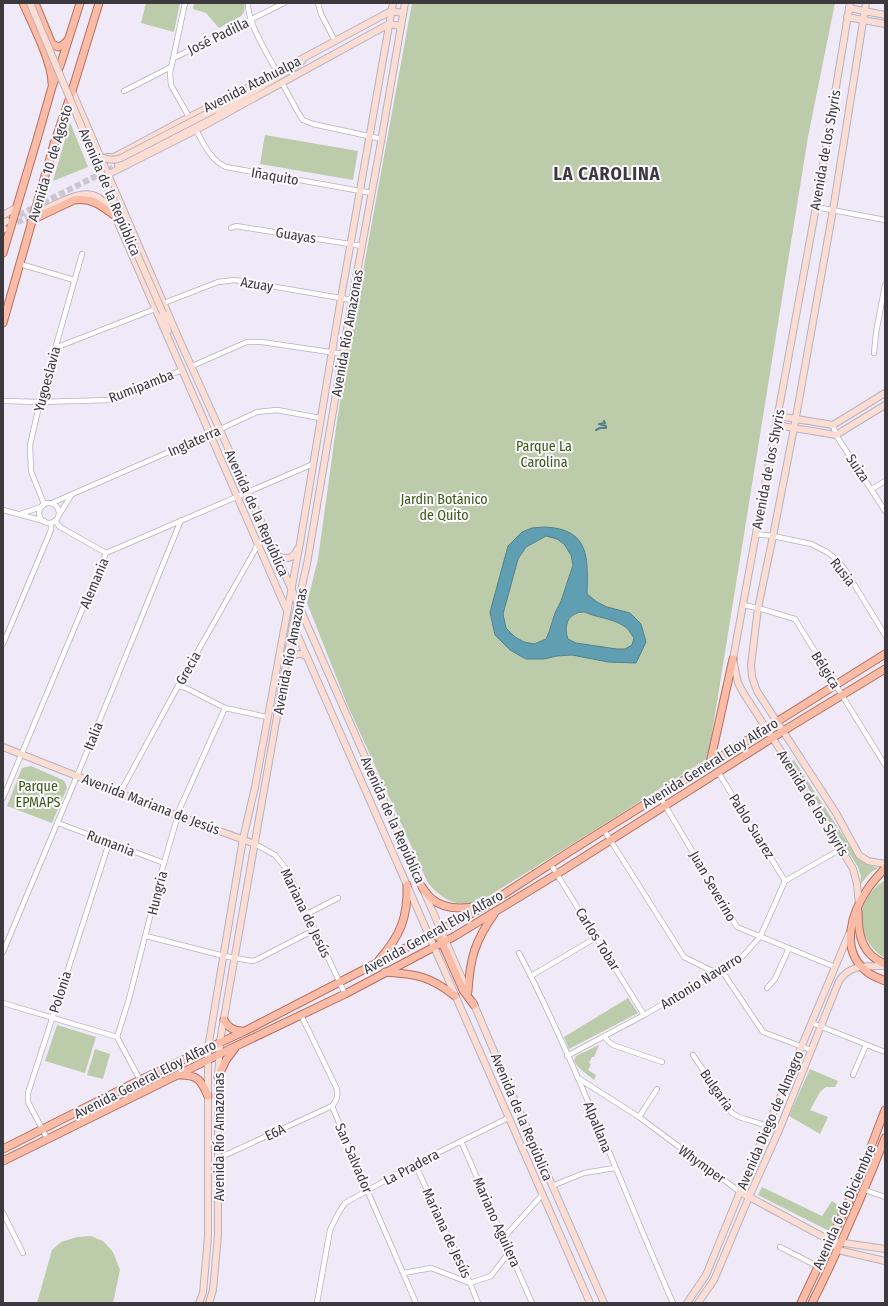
<svg xmlns="http://www.w3.org/2000/svg" width="888" height="1306" viewBox="0 0 888 1306" font-family="'Fira Sans Condensed',sans-serif">
<rect width="100%" height="100%" fill="#f0e9f8"/>
<!-- green -->
<g fill="#bcccab">
<polygon points="146,3 180,3 174,32 141,23"/>
<polygon points="194,3 245,3 244,12 241,16 219,28 206,13 193,9"/>
<path d="M412,3H835L808,137L708,758L606,823L484,899C460,909 444,902 428,883L347,704L307,603L318,559L337,421L347,359Z"/>
<polygon points="70,122 88,167 53,181"/>
<polygon points="265,135 358,151 353,180 260,164"/>
<polygon points="794,760 857,857 866,864 878,868 870,873 860,885 861,876 858,867 792,761"/>
<polygon points="31,766 63,780 65,782 67,788 52,823 7,806 22,768"/>
<path d="M885,880V958C865,946 853,920 867,898C872,890 878,885 885,880Z"/>
<polygon points="628,998 638,1013 569,1049 564,1037"/>
<polygon points="57,1025 96,1037 85,1073 45,1061"/>
<polygon points="599,1045 594,1057 592,1057 589,1063 591,1064 588,1070 596,1075 594,1080 579,1068 574,1061 576,1056"/>
<polygon points="95,1049 110,1054 103,1079 87,1075"/>
<polygon points="810,1069 838,1081 835,1087 826,1087 820,1092 810,1110 828,1117 820,1134 789,1116"/>
<polygon points="762,1187 822,1216 832,1201 842,1208 833,1231 829,1231 758,1195"/>
<polygon points="91,1236 103,1241 113,1252 120,1270 113,1303 37,1303 52,1250 61,1242 77,1237"/>
</g>
<!-- water -->
<path fill="#5f9fb1" stroke="#54808e" fill-rule="evenodd" d="M545,527C590,529 588,558 587,594L597,602L607,607L630,613L641,624L646,642L636,663L608,662L572,655L557,656L544,659H526L510,650L495,635L490,612L508,546L522,532L532,528ZM546,536L557,539L564,544L571,555L573,565L561,601L555,613L549,632L546,639L534,644L524,642L515,637L506,628L503,614L518,559L526,547ZM585,612C597,618 612,618 624,626C628,628 631,634 634,638L632,645L625,649H617L576,643L568,639C565,631 565,618 575,614C578,612 582,612 585,612Z"/>
<g fill="none" stroke-linecap="round" stroke-linejoin="round">
<!-- stream -->
<polyline stroke="#54808e" stroke-width="2" points="596,430 600,428 606,428 606,426 599,424 605,423 604,421"/>
<!-- secondary-tunnel -->
<g stroke="#ccc6d3" stroke-width="6" stroke-dasharray="6 3" stroke-linecap="butt">
<polyline points="11,219 118,165"/>
<polyline points="9,226 45,209"/>
</g>
<defs>
<g id="street">
<polyline points="185,3 170,73 171,85 189,117"/>
<path d="M248,3C247,22 268,55 277,72"/>
<polyline points="318,3 321,14 335,41"/>
<polyline points="174,58 284,3"/>
<polyline points="282,83 299,114 303,120 313,124 382,139"/>
<polyline points="124,91 171,67"/>
<path d="M196,130C204,144 210,160 226,167L372,193"/>
<polyline points="816,207 885,220"/>
<polyline points="231,228 236,226 362,246"/>
<polyline points="20,264 74,280"/>
<polyline points="164,303 218,282 235,280 352,300"/>
<polyline points="55,348 155,309"/>
<polyline points="874,353 876,333 885,285"/>
<polyline points="192,366 247,342 262,342 343,354"/>
<polyline points="3,401 40,402 110,400 182,370"/>
<polyline points="833,425 836,435 885,511"/>
<polyline points="872,489 885,481"/>
<polyline points="52,503 210,434 257,412 277,410 320,418"/>
<circle cx="49" cy="513" r="10"/>
<polyline points="44,504 31,471 30,445 40,402 82,254"/>
<polyline points="3,510 44,521"/>
<polyline points="20,514 41,507"/>
<polyline points="59,515 72,494"/>
<polyline points="55,521 60,527 106,553"/>
<polyline points="756,534 773,536 811,544 827,552 837,560 846,571 885,635"/>
<polyline points="743,605 758,608 795,619 885,765"/>
<polyline points="3,644 51,530 51,523"/>
<polyline points="178,686 186,688 225,708 267,717"/>
<polyline points="718,772 785,881"/>
<polyline points="120,793 178,686 254,552 258,543"/>
<polyline points="659,795 737,927 835,967"/>
<polyline points="3,798 106,553 313,464"/>
<polyline points="58,823 164,863"/>
<polyline points="604,830 684,957 710,970 724,974 763,1032 811,1050"/>
<polyline points="255,844 275,855 287,870 345,994"/>
<polyline points="550,863 644,1015"/>
<polyline points="307,914 338,898"/>
<polyline points="146,936 224,956 252,961 256,960 314,930"/>
<polyline points="3,952 77,776 181,520"/>
<path d="M519,953C578,1066 621,1186 673,1303"/>
<polyline points="531,976 597,937"/>
<polyline points="767,988 775,979 789,948"/>
<polyline points="3,1003 117,1037"/>
<polyline points="812,1023 885,1052"/>
<polyline points="604,1036 608,1041 613,1045 662,1062"/>
<polyline points="693,1055 732,1113 739,1117 768,1126"/>
<polyline points="567,1056 644,1015 731,965 741,958 760,937 785,881 841,849"/>
<polyline points="853,1075 866,1045"/>
<polyline points="578,1078 639,1117 740,1192"/>
<polyline points="140,1080 117,1037 129,999 162,870 180,808 225,708"/>
<polyline points="332,1106 364,1183 416,1303"/>
<polyline points="639,1117 657,1089"/>
<polyline points="48,1140 28,1102 28,1093 109,843"/>
<polyline points="461,1141 532,1303"/>
<path d="M219,1158L332,1106C337,1100 338,1097 337,1089L301,1015"/>
<polyline points="415,1164 470,1283 478,1303"/>
<polyline points="552,1186 584,1173 615,1168"/>
<polyline points="865,1190 885,1197"/>
<polyline points="3,1213 23,1253"/>
<polyline points="505,1240 507,1234 542,1195"/>
<polyline points="780,1247 819,1267"/>
<polyline points="404,1273 431,1268 470,1283 491,1276 510,1251"/>
<polyline points="317,1303 330,1230 339,1212 345,1203 415,1164 508,1118"/>
</g>
<g id="secondary">
<polyline points="850,3 816,207 733,659 738,683 744,694 814,802 853,869 857,884 859,904"/>
<polyline points="866,3 833,210 794,428 773,536 758,608 751,665 752,677 757,691 836,813 859,855 868,861 885,864"/>
<polyline points="849,8 885,15"/>
<polyline points="847,17 885,24"/>
<polyline points="72,91 179,339 291,588 468,992"/>
<polyline points="107,157 113,157 118,155 189,117 240,92 391,11 403,13"/>
<polyline points="118,165 218,112 295,67 302,61"/>
<polyline points="109,174 196,130 389,24 401,26"/>
<path d="M45,209C62,202 87,185 103,201C108,205 111,211 115,216L287,611"/>
<polyline points="3,215 16,208"/>
<polyline points="3,223 7,221"/>
<polyline points="3,229 4,229"/>
<polyline points="164,315 168,331"/>
<polyline points="778,416 833,425 885,393"/>
<polyline points="776,425 836,435 885,405"/>
<path d="M277,556C286,559 292,560 297,550"/>
<polyline points="293,625 590,1303"/>
<path d="M287,663C292,655 300,651 307,657"/>
<polyline points="3,747 173,814 255,844"/>
<polyline points="473,1002 518,1108 604,1303"/>
<polyline points="740,1192 831,1241 885,1249"/>
<polyline points="836,1247 838,1250 885,1261"/>
<polyline points="199,1303 203,1293 208,1236 208,1048 243,839 255,787 300,543 341,298 393,3"/>
<polyline points="209,1303 213,1290 218,1235 218,1077 220,1041 293,625 307,564 352,300 379,153 405,3"/>
<polyline points="687,1303 706,1275 740,1192 849,934"/>
<path d="M698,1303L714,1280L749,1197L780,1128L839,981C850,964 867,966 885,966"/>
</g>
<g id="primary">
<path d="M23,3C32,23 52,62 52,83"/>
<polyline points="35,3 52,44 58,47 63,45 67,41"/>
<path d="M31,222L38,217L74,200C91,197 102,206 115,216"/>
<polyline points="3,253 38,136 52,87 61,63 80,3"/>
<polyline points="3,323 54,144 72,91 99,3"/>
<polyline points="710,763 733,659"/>
<path d="M885,868C880,874 874,880 869,887C852,911 839,949 866,971C871,976 879,978 885,981"/>
<path d="M422,887C425,891 428,896 432,899C445,910 464,909 479,906"/>
<path d="M858,911C858,934 861,954 885,964"/>
<polyline points="430,936 437,936 440,938 463,990 474,1005"/>
<path d="M379,960C400,936 408,918 407,885"/>
<path d="M385,972C416,974 430,976 455,996"/>
<path d="M468,991C470,958 475,941 494,914"/>
<path d="M224,1020C228,1028 234,1031 242,1031"/>
<path d="M180,1075C198,1075 201,1080 208,1096"/>
<polyline points="218,1077 226,1060 235,1048"/>
<polyline points="3,1149 140,1080 245,1031 450,925 487,905 572,850 885,654"/>
<polyline points="3,1161 232,1048 345,994 455,936 557,874 788,728 885,669"/>
<polyline points="801,1303 856,1186 885,1110"/>
<path d="M812,1303C839,1249 863,1194 885,1138"/>
</g>
</defs>
<!-- street casing -->
<use href="#street" stroke="#b8b1bf" stroke-width="6"/>
<!-- secondary casing -->
<use href="#secondary" stroke="#b8b1bf" stroke-width="8"/>
<!-- primary casing -->
<use href="#primary" stroke="#b5705d" stroke-width="9"/>
<!-- street -->
<use href="#street" stroke="#fff" stroke-width="4.5"/>
<!-- secondary -->
<use href="#secondary" stroke="#fcddd3" stroke-width="6"/>
<!-- primary -->
<use href="#primary" stroke="#fabba7" stroke-width="7"/>
<defs>
<g id="secondary-bridge">
<polyline points="30,3 93,154 163,313"/>
<path d="M93,154C103,158 111,162 121,158L214,110"/>
</g>
</defs>
<!-- secondary-bridge casing -->
<use href="#secondary-bridge" stroke="#b8b1bf" stroke-width="8" stroke-linecap="butt"/>
<!-- secondary-bridge -->
<use href="#secondary-bridge" stroke="#fcddd3" stroke-width="6"/>
</g>
<g text-anchor="middle" stroke-width="4" stroke-linejoin="round" paint-order="stroke">
<!-- street labels -->
<g font-size="14" fill="#3b383e" stroke="#fbf8fe">
<text transform="translate(218 36) rotate(-26)" y="5">José Padilla</text>
<text transform="translate(252 84) rotate(-27)" y="5">Avenida Atahualpa</text>
<text transform="translate(825 150) rotate(-80)" y="5">Avenida de los Shyris</text>
<text transform="translate(50 163) rotate(-73)" y="5">Avenida 10 de Agosto</text>
<text transform="translate(275 176) rotate(10)" y="5">Iñaquito</text>
<text transform="translate(110 192) rotate(67)" y="5">Avenida de la República</text>
<text transform="translate(296 235) rotate(9)" y="5">Guayas</text>
<text transform="translate(257 284) rotate(9)" y="5">Azuay</text>
<text transform="translate(347 333) rotate(-80)" y="5">Avenida Río Amazonas</text>
<text transform="translate(47 379) rotate(-75)" y="5">Yugoeslavia</text>
<text transform="translate(141 386) rotate(-21)" y="5">Rumipamba</text>
<text transform="translate(194 441) rotate(-24)" y="5">Inglaterra</text>
<text transform="translate(858 468) rotate(56)" y="5">Suiza</text>
<text transform="translate(768 469) rotate(-79)" y="5">Avenida de los Shyris</text>
<text transform="translate(257 513) rotate(66)" y="5">Avenida de la República</text>
<text transform="translate(843 572) rotate(52)" y="5">Rusia</text>
<text transform="translate(94 583) rotate(-67)" y="5">Alemania</text>
<text transform="translate(290 651) rotate(-79)" y="5">Avenida Río Amazonas</text>
<text transform="translate(188 668) rotate(-60)" y="5">Grecia</text>
<text transform="translate(826 670) rotate(58)" y="5">Bélgica</text>
<text transform="translate(93 736) rotate(-68)" y="5">Italia</text>
<text transform="translate(710 763) rotate(-32)" y="5">Avenida General Eloy Alfaro</text>
<text transform="translate(813 803) rotate(58)" y="5">Avenida de los Shyris</text>
<text transform="translate(151 804) rotate(21)" y="5">Avenida Mariana de Jesús</text>
<text transform="translate(393 820) rotate(66)" y="5">Avenida de la República</text>
<text transform="translate(752 826) rotate(58)" y="5">Pablo Suarez</text>
<text transform="translate(111 843) rotate(21)" y="5">Rumania</text>
<text transform="translate(713 886) rotate(60)" y="5">Juan Severino</text>
<text transform="translate(157 893) rotate(-76)" y="5">Hungria</text>
<text transform="translate(306 913) rotate(64)" y="5">Mariana de Jesús</text>
<text transform="translate(433 932) rotate(-29)" y="5">Avenida General Eloy Alfaro</text>
<text transform="translate(598 939) rotate(58)" y="5">Carlos Tobar</text>
<text transform="translate(701 981) rotate(-32)" y="5">Antonio Navarro</text>
<text transform="translate(60 992) rotate(-72)" y="5">Polonia</text>
<text transform="translate(145 1079) rotate(-27)" y="5">Avenida General Eloy Alfaro</text>
<text transform="translate(717 1090) rotate(55)" y="5">Bulgaria</text>
<text transform="translate(522 1117) rotate(67)" y="5">Avenida de la República</text>
<text transform="translate(770 1120) rotate(-67)" y="5">Avenida Diego de Almagro</text>
<text transform="translate(598 1127) rotate(68)" y="5">Alpallana</text>
<text transform="translate(275 1132) rotate(-25)" y="5">E6A</text>
<text transform="translate(219 1137) rotate(-90)" y="5">Avenida Río Amazonas</text>
<text transform="translate(354 1158) rotate(67)" y="5">San Salvador</text>
<text transform="translate(702 1164) rotate(36)" y="5">Whymper</text>
<text transform="translate(411 1167) rotate(-28)" y="5">La Pradera</text>
<text transform="translate(844 1207) rotate(-66)" y="5">Avenida 6 de Diciembre</text>
<text transform="translate(497 1222) rotate(66)" y="5">Mariano Aguilera</text>
<text transform="translate(447 1233) rotate(65)" y="5">Mariana de Jesús</text>
</g>
<!-- park labels -->
<g font-size="14" fill="#3d5913" stroke="#fbf8fe">
<text x="544" y="451">Parque La<tspan x="544" dy="16">Carolina</tspan></text>
<text x="444" y="504">Jardin Botánico<tspan x="444" dy="16">de Quito</tspan></text>
<text x="38" y="791">Parque<tspan x="38" dy="16">EPMAPS</tspan></text>
</g>
<!-- district labels -->
<g font-size="18" font-weight="bold" letter-spacing="1" fill="#3b383e" stroke="#fbf8fe">
<text x="607" y="180">LA CAROLINA</text>
</g>
</g>
<!-- border -->
<rect width="888" height="1306" fill="none" stroke="#3b383e" stroke-width="8"/>
</svg>
